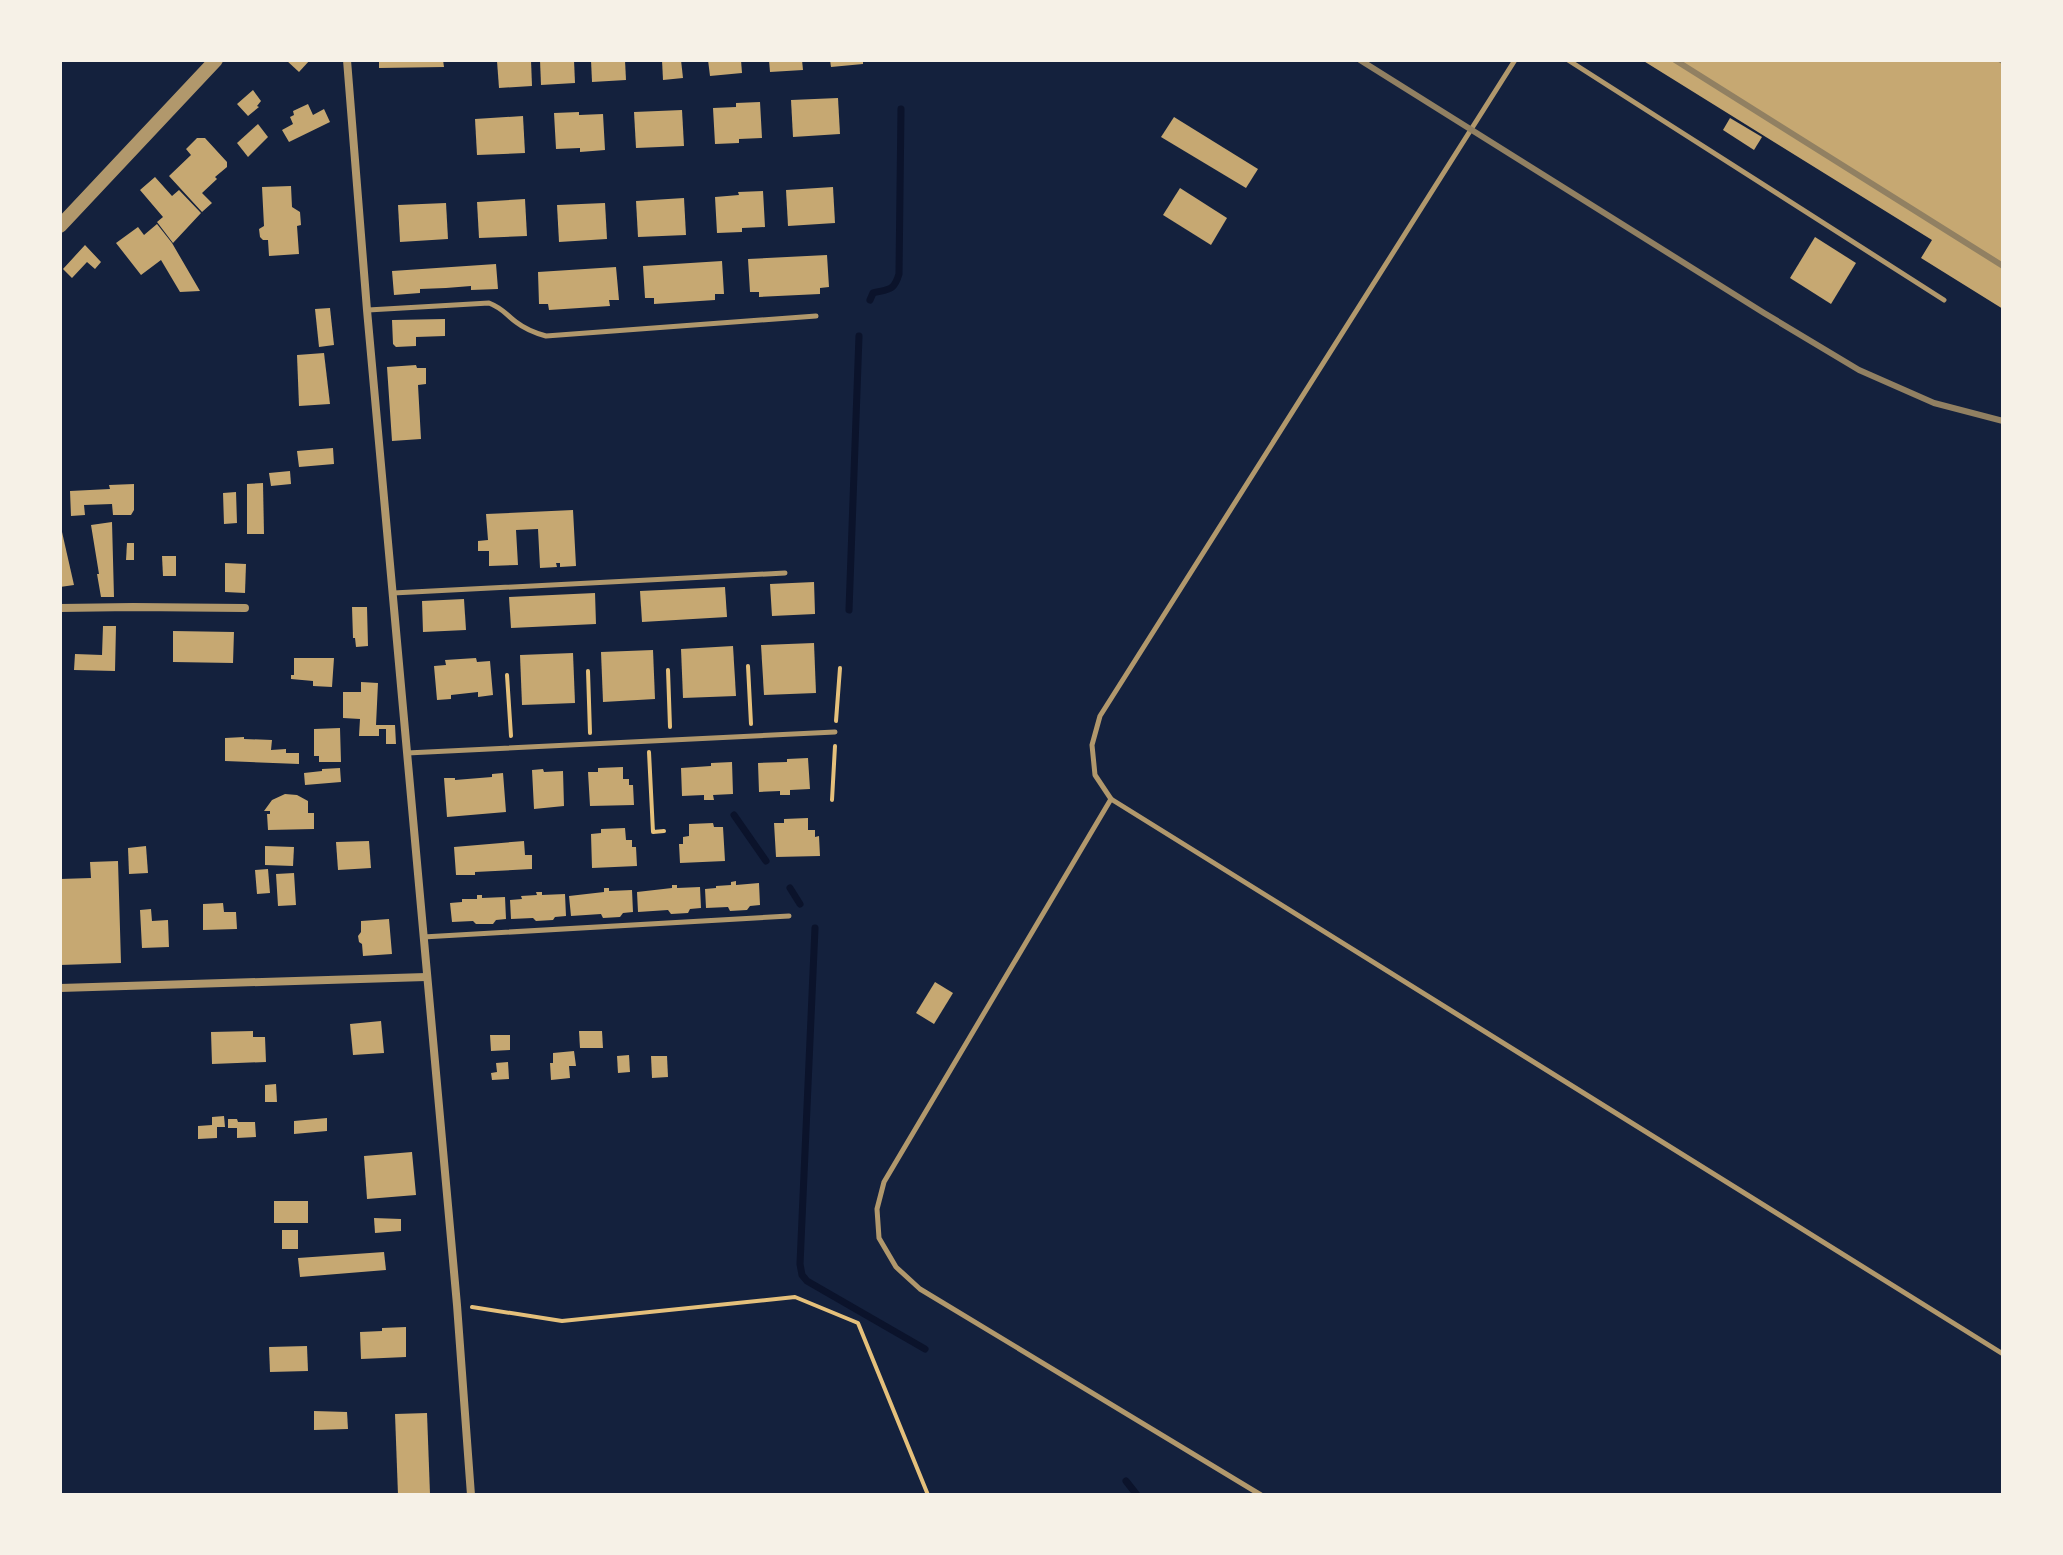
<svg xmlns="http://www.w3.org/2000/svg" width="2063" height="1555" viewBox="0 0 2063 1555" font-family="'Roboto Condensed',sans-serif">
<rect width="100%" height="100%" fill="#14213d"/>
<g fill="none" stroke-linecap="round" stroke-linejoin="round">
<!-- stream -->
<g stroke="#0b132b" stroke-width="7">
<path d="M870,300L873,293C889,289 894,291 899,274L901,109"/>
<polyline points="849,610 859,336"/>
<polyline points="734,815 766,861"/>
<polyline points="790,888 800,904"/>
<polyline points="815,928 800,1264 802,1275 807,1281 925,1349"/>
<polyline points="1126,1481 1137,1495"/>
</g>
</g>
<!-- building -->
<g fill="#c6a872">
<polygon points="286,60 310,60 299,72"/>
<polygon points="379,60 443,60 444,67 379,68"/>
<polygon points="515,60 531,60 532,86 499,88 497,61"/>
<polygon points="540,60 574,60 575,83 541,85"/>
<polygon points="591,60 625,60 626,80 592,82"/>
<polygon points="662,60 681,60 683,78 663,80"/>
<polygon points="708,60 741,60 742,73 710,76"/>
<polygon points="769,60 802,60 803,70 770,72"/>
<polygon points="830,60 863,60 863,64 831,67"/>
<polygon points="1642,60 2003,60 2003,309 1921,258 1932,240"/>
<polygon points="253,90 261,101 257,106 259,107 248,116 237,104"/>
<polygon points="838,98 840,134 793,137 791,100"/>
<polygon points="760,102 762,138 739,139 739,143 715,144 713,108 736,107 736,103"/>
<polygon points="308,104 313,115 324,109 330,122 289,142 282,130 293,124 290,117 294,115 293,111"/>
<polygon points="682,110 684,146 636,148 634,112"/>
<polygon points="579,112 579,115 603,114 605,150 580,152 580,148 556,149 554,113"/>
<polygon points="523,116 525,153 477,155 475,119"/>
<polygon points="1174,117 1258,169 1246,188 1161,137"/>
<polygon points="1730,118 1762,137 1754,150 1723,130"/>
<polygon points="258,124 268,137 248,157 237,143"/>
<polygon points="197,138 205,138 227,162 227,167 215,177 217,179 202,193 212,203 202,212 169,176 191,155 186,149"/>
<polygon points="155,177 172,196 179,190 201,213 173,243 157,222 163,217 140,190"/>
<polygon points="291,186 292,207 300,212 301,225 297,226 299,254 269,256 268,240 263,240 260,237 259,229 264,226 262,187"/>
<polygon points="833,187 835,223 788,226 786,190"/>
<polygon points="1180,188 1227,218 1211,245 1163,215"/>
<polygon points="763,191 765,227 742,228 742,232 717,233 715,197 739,195 738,192"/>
<polygon points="684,198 686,235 638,237 636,201"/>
<polygon points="525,199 527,236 479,238 477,202"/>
<polygon points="446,203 448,239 400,242 398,205"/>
<polygon points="605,203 607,239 559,242 557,205"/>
<polygon points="157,224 172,243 200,291 180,292 161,260 141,275 116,243 138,227 144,235"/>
<polygon points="1815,237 1856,263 1831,304 1790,278"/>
<polygon points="85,245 101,262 95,269 87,262 72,278 63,269"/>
<polygon points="827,255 829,287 820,288 820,294 759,297 759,292 750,292 748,259"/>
<polygon points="722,261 724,294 715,294 715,300 654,304 654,298 645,298 643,266"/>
<polygon points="496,264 498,289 471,290 471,286 446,288 420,289 420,293 394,295 392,271"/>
<polygon points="616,267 619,300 609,300 610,306 549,310 548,304 539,304 538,272"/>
<polygon points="330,308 334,345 319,347 315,309"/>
<polygon points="445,319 445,336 416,337 416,346 396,347 393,344 392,320"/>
<polygon points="324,353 330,404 299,406 297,355"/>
<polygon points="416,365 417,368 426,368 426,384 418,385 421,439 392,441 387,367"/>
<polygon points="333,448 334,464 299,467 297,451"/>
<polygon points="290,471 291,484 271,486 269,473"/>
<polygon points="263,483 264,534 247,534 247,484"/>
<polygon points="134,484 134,510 131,515 113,515 112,504 84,505 85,515 71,516 70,491 110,489 109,485"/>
<polygon points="236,492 237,523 224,524 223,493"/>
<polygon points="573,510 576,566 560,567 560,563 556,563 557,567 540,568 538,529 516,530 518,565 489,566 489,551 478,551 478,541 488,540 486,514"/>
<polygon points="112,522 114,597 101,597 97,574 99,574 91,525"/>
<polygon points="62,532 74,585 60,587 60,533"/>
<polygon points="127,543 134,543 134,560 126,560"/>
<polygon points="162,556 176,556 176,576 163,576"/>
<polygon points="225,563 246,564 245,593 225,592"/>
<polygon points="814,582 815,614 772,616 770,584"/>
<polygon points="725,587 727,617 642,622 640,591"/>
<polygon points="595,593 596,624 511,628 509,597"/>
<polygon points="464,599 466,630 423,632 422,601"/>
<polygon points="352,607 367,607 368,646 356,647 355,638 353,638"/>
<polygon points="103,626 116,626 115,671 74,670 75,654 102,655"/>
<polygon points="173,631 234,632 233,663 173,662"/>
<polygon points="814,643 816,693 764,695 761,645"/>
<polygon points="733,646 736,696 683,698 681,649"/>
<polygon points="653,650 655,699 603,702 601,652"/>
<polygon points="573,653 575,703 522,705 520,655"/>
<polygon points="294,658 334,658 332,687 313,686 313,681 291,679 291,675 294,675"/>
<polygon points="476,658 477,662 490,661 493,695 478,697 478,692 451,695 451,699 437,700 434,666 446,665 445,660"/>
<polygon points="361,682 378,683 376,725 395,725 396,744 386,744 386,729 379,729 379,736 359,736 360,719 343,718 343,692 361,692"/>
<polygon points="340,728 341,762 319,762 319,756 314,756 314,729"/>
<polygon points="244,737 244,739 272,740 271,750 286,749 286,753 299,753 299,764 225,761 225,738"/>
<polygon points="808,758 810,789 790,790 790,795 780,795 780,791 759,792 758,763 787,762 787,759"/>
<polygon points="732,762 733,794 713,795 714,800 704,800 704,795 682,796 681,768 711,766 711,763"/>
<polygon points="623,767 623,779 629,779 629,785 633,785 634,805 590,806 588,772 598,772 598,768"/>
<polygon points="340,768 341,782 305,785 304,773 322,771 322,769"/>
<polygon points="543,769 544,772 563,771 564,806 534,809 532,770"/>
<polygon points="503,773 506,812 447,817 444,778 455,778 455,780 492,777 492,774"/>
<polygon points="285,794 297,795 308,801 308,813 314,813 314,829 268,830 267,814 270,814 270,811 264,811 272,800"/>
<polygon points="808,818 808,830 815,830 815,837 819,836 820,856 776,857 774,823 784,823 784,819"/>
<polygon points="713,823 714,827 723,827 725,861 680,863 679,844 683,844 683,837 689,836 689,824"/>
<polygon points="625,828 626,840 632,840 632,847 636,847 637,866 592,868 591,834 601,833 601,829"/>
<polygon points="369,841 371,868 338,870 336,842"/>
<polygon points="524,841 525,855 532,855 532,869 475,872 475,875 456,875 454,847"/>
<polygon points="146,846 148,873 129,874 128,848"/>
<polygon points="265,846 294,847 293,866 265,865"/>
<polygon points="118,861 121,963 60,965 60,879 91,878 90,862"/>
<polygon points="268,869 270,893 257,894 255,870"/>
<polygon points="294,873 296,905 278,906 276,874"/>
<polygon points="736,881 736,885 759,883 760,905 750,906 747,910 730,911 728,907 706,908 705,889 716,888 716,886 731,885 731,882"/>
<polygon points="672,885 677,885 677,888 700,887 701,908 690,909 688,913 671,914 668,910 638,912 637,892 672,888"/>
<polygon points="604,888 609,888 609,891 632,890 633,912 623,913 620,917 603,918 601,914 571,916 569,896 604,892"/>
<polygon points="536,892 542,892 542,895 565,894 566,916 555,917 553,920 536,921 533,918 511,919 510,900 522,899 521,896 537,895"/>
<polygon points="477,895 482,895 482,898 505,897 506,919 496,920 493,924 476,924 473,921 452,922 450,903 462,902 462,899 477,899"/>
<polygon points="223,903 224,912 236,912 237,929 203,930 203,904"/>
<polygon points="151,909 152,921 168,920 169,947 142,948 140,910"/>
<polygon points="389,919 392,954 363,956 362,944 359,942 358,936 361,932 361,921"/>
<polygon points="935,982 953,993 934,1024 916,1013"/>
<polygon points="381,1021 384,1053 353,1055 350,1024"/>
<polygon points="253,1031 253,1037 265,1037 266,1062 212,1064 211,1032"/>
<polygon points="579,1031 602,1031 603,1048 580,1048"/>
<polygon points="490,1035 510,1035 510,1050 491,1051"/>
<polygon points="574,1051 576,1066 569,1066 570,1078 551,1080 550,1063 553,1063 553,1053"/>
<polygon points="629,1055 630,1072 618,1073 617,1056"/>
<polygon points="651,1056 667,1056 668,1077 652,1078"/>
<polygon points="508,1062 509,1079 492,1080 491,1073 497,1072 496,1063"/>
<polygon points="276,1084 277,1102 265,1102 265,1085"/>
<polygon points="224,1116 225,1127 217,1127 217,1138 198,1139 198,1126 212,1125 212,1117"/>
<polygon points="327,1118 327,1131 294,1134 294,1121"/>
<polygon points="228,1119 237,1119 238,1122 255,1122 256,1137 237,1138 237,1128 228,1128"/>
<polygon points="412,1152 416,1195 367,1199 364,1156"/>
<rect x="274" y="1201" width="34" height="22"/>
<polygon points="374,1218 401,1219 401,1231 375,1233"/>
<rect x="282" y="1230" width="16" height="19"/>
<polygon points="384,1252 386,1270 300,1277 298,1258"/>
<polygon points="406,1327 406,1357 361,1359 360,1332 382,1331 382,1328"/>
<polygon points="307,1346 308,1371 270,1372 269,1347"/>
<polygon points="314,1411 347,1412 348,1429 314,1430"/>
<polygon points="427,1413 430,1494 398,1495 395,1414"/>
</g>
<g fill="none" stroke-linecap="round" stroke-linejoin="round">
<!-- path -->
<g stroke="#e5c07b" stroke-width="4">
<polyline points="748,666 751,724"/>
<polyline points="668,670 670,727"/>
<polyline points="588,671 590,733"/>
<polyline points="507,675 511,736"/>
<polyline points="836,721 840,668"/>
<polyline points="649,752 653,832 664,831"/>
<polyline points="832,800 835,746"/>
<polyline points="472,1307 562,1321 795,1297 858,1323 928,1495"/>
</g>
<!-- service -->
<g stroke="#b1986c" stroke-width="5">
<polyline points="1515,60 1100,716 1092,745 1095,775 1111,799 2003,1354"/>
<polyline points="1568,60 1944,300"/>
<path d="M368,310L489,303C504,309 505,314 516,322C525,329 535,333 546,336L816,316"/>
<polyline points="393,593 785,573"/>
<polyline points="407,753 835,732"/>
<polyline points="1111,799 884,1182 877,1209 879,1238 896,1267 920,1289 1261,1495"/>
<polyline points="423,937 789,916"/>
</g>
<!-- minor -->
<g stroke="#b1986c" stroke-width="8">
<polyline points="347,60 367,310 457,1305 471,1495"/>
<polyline points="60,608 133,607 245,608"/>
<polyline points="60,988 426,977"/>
</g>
<!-- tertiary -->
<polyline stroke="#b1986c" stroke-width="14" points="60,226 216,60"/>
<!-- rail -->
<g stroke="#918062" stroke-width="6">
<polyline points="1360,60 1764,313 1859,370 1934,403 2003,421"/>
<polyline points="1675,60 2003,266"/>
<polyline points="2001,60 2003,61"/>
</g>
</g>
<!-- border -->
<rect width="2063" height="1555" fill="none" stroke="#f6f1e7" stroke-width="124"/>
</svg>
